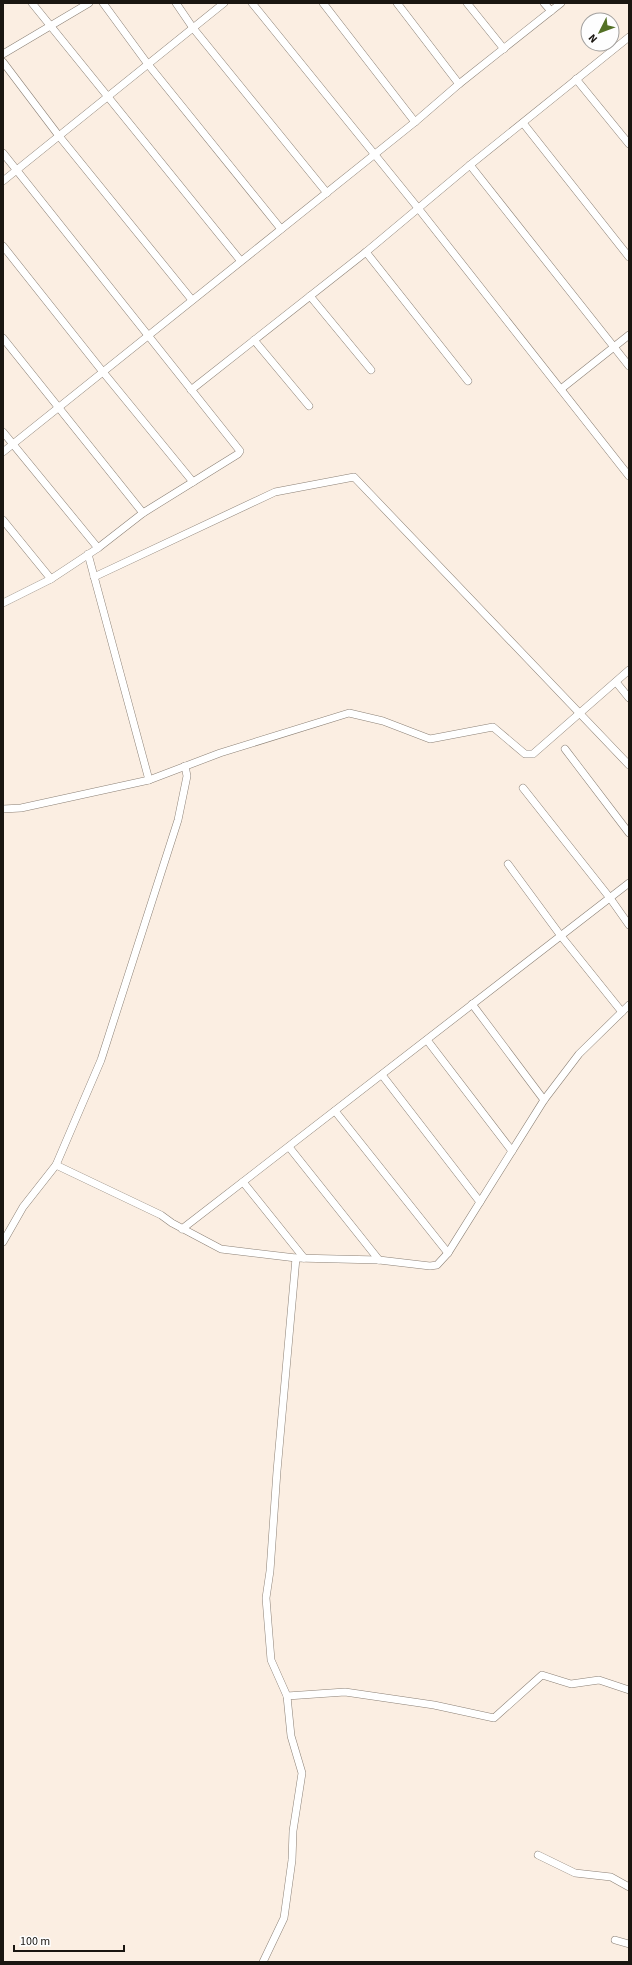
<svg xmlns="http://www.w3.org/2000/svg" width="632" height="1965" viewBox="0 0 632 1965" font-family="'Source Sans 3',sans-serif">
<rect width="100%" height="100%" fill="#fbeee2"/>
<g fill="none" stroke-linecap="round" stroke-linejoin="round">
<defs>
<g id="minor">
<polyline points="32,3 240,260"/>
<polyline points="103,3 147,63 281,229"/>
<polyline points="176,3 193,28 327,193"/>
<polyline points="252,3 418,208 629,476"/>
<polyline points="323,3 415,122"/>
<polyline points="397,3 459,84"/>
<polyline points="467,3 504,49"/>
<polyline points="544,3 551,11"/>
<polyline points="3,54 89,3"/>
<polyline points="3,62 59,136 192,300"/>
<polyline points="576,79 629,144"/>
<polyline points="523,123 629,257"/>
<polyline points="3,153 240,451 238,454 143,513 98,548 51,579 3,603"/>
<polyline points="470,165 629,366"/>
<polyline points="3,181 224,3"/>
<polyline points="3,246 103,372 193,482"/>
<polyline points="366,252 468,381"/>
<polyline points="310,296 371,370"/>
<polyline points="3,338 143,513"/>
<polyline points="254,340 309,406"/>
<polyline points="561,389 629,335"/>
<polyline points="191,390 366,252 470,165 629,37"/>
<polyline points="3,432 98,548"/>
<polyline points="3,452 415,122 459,84 561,3"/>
<polyline points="3,520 51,579"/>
<polyline points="88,554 149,780"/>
<polyline points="94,577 275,492 354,477 629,765"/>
<polyline points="616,682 629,698"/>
<polyline points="565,749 629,833"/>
<polyline points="523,788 610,898 629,925"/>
<polyline points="3,809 21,808 149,780 220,753 349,713 383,721 430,739 493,727 525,754 533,754 629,670"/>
<polyline points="508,864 561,936 622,1012"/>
<polyline points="472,1004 544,1100"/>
<polyline points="427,1040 512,1151"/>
<polyline points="382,1075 480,1202"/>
<polyline points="335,1111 448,1253"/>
<polyline points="289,1147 379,1260"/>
<polyline points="56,1165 161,1215 172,1223 221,1249 296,1258 379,1260 430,1266 437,1265 448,1253 544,1100 579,1054 629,1005"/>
<polyline points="243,1182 304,1258"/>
<polyline points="182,1229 629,883"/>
<polyline points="3,1242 23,1207 56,1165 101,1060 178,820 187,776 185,766"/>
<polyline points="287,1696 345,1692 434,1705 494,1718 542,1675 571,1684 599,1680 629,1690"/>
<polyline points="538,1855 575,1873 611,1877 629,1887"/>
<polyline points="615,1940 629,1944"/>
<polyline points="263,1962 284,1918 292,1860 293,1831 302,1773 291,1736 287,1696 271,1660 266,1598 270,1571 277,1471 296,1258"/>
</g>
</defs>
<!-- minor casing -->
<use href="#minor" stroke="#8c8176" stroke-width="8"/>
<!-- minor -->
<use href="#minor" stroke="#fff" stroke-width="7"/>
</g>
<!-- border -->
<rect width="632" height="1965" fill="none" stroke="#1a1611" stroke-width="8"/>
<!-- north arrow -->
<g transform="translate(600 32) rotate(228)"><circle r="19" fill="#fefefe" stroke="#a3a19f"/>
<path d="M0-3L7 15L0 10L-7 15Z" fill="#537025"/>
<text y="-6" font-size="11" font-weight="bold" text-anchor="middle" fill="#1a1611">N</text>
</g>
<!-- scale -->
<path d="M14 1945v6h110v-6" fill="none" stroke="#1a1611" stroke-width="2"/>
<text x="20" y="1945" font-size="12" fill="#1a1611" stroke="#fefefe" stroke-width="3" paint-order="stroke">100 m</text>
</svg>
